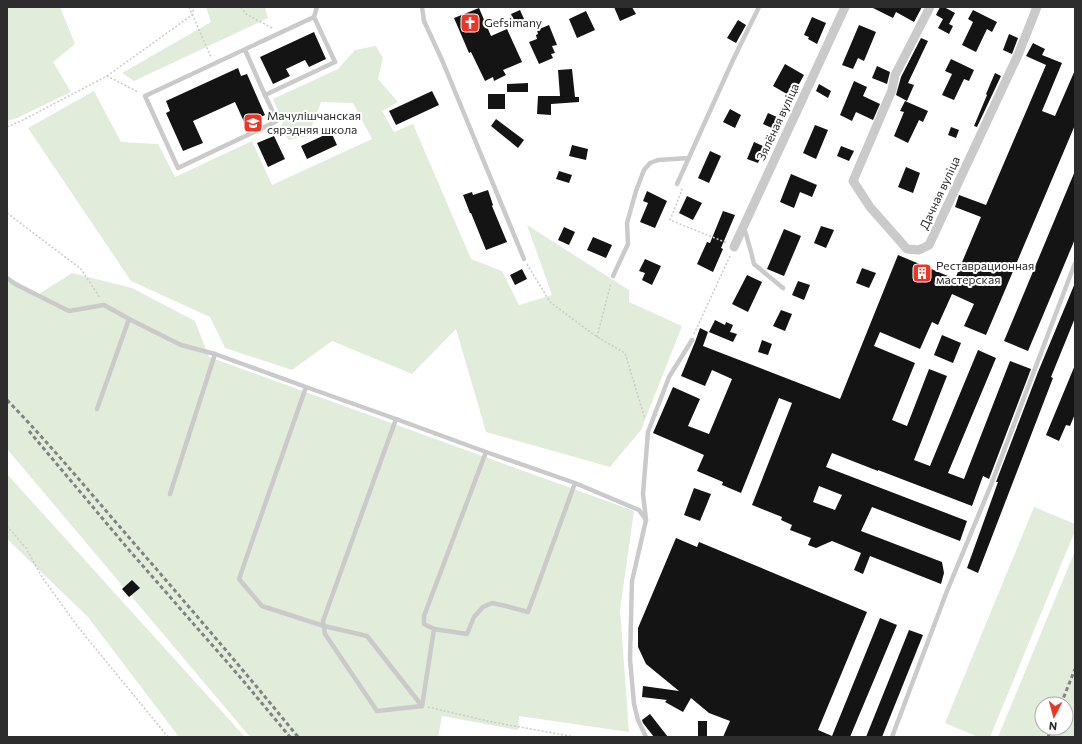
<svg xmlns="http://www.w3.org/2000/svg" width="1082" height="744" viewBox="0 0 1082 744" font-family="Commissioner,sans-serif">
<rect width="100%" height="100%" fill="#fff"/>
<!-- green -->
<g fill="#e1ecda" fill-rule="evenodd">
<polygon points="7,7 60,7 75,44 53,62 71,92 17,118 7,121"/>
<polygon points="206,7 265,7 268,18 134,81 122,73 211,22"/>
<polygon points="376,46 383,58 378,79 398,102 382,111 394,132 413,124 471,259 502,271 519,305 552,295 527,225 629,290 629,302 682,326 641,430 610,467 486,432 456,329 412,374 332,341 292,370 225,348 210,317 131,281 28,128 94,91 121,142 158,144 175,177 252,141 272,185 372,139 353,103 321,102 308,136 289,140 280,129 283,122 273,99 338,69 355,50"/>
<polygon points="72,273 132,288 195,321 209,357 634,511 620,610 629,732 519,716 518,730 442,716 438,737 250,737 7,449 7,276 39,294"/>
<polygon points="7,474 245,737 179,737 88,617 7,539"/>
<polygon points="1034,507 1075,524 1075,531 990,737 978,737 945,723"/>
<path d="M1075,551V737H998ZM1042,704H1066V728H1042Z"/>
</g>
<!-- building -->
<g fill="#141414" fill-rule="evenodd">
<polygon points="614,7 632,7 636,14 620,21"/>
<polygon points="871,7 922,7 914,22 896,12 893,18"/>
<polygon points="940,7 944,7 955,13 949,24 953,26 949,34 938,28 943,19 936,15"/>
<polygon points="479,8 491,36 507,29 522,62 503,70 506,75 494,81 493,77 485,81 471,52 469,53 454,18"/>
<polygon points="520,10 524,19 515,23 511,14"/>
<polygon points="973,10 997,22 992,32 987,29 976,52 962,45 973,22 968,19"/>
<polygon points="586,11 595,30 577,38 569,19"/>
<polygon points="812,17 826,23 817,44 808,39 809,37 804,35"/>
<polygon points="738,20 746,25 736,43 727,38"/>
<polygon points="549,25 557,45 552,46 555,53 551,54 553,58 539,64 529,42 537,39 536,35 538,34 537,30"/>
<polygon points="859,25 876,32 864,61 858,58 853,69 842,65"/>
<polygon points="314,32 326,59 309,67 305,60 286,69 290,76 273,84 260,57"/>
<polygon points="1009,34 1018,38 1012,54 1003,50"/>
<polygon points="921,38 928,41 908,83 914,85 907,101 896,95 901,77"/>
<path d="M1033,43L1045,49L1042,55L1062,63L1042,111L1055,116L1075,70V125L986,335L964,326L974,304L952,294L938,325L932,322L920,349L880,332L874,346L915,363L892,420L907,426L929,369L947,376L914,460L930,466L978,350L996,358L948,473L964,479L1010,361L1031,369L989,479L983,476L972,506L878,470V471L832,453L826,467L967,521L960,541L872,507L861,531L942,562L944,573L941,584L870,556L863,574L854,570L861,553L832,541L816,548L808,545L811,538L790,530L792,525L781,520L782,517L752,505L792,403L779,398L741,493L722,485L723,482L697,471L704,455L653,433L673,387L700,399L688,426L709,434L732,379L712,370L705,386L681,376L695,342L700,328L708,332L703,346L840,399L898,255L955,279L981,217L955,207L959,195L986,205L1046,65L1026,56ZM819,486L842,495L835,510L813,502Z"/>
<polygon points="951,59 974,70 969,81 964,79 954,100 942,95 952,74 945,71"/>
<polygon points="785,64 804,75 792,97 773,86"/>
<polygon points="877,66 890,72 887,84 872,78"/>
<polygon points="238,68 241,76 247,74 265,115 245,124 235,102 193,121 203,143 183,151 166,113 170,111 166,101"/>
<polygon points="572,69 575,97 579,97 579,102 551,104 551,115 537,114 538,96 560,96 558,70"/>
<polygon points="995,73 1001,76 977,127 974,126 987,95 986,94"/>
<polygon points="854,81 867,87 863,96 880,104 873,120 856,112 852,121 840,115"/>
<polygon points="528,83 528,92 507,92 507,84"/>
<polygon points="819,84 831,91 828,98 816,91"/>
<polygon points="432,91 439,105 396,125 389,111"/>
<rect x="488" y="94" width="17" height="15"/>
<polygon points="905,101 928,111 923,122 919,120 908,143 894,136 904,112 900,111"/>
<polygon points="730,109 741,115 735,128 723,122"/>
<polygon points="768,113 779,118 774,129 763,124"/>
<polygon points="496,119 524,140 518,148 491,126"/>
<polygon points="815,125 828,130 816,159 803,153"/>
<polygon points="951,127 959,130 956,138 948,135"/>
<polygon points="331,132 337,145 307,159 301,146"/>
<polygon points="274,136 285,159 268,167 257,143"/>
<polygon points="754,142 765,147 758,163 747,159"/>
<polygon points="572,145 588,149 586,160 569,156"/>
<polygon points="841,146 854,151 849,161 837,156"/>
<polygon points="710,151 721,156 709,183 698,178"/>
<polygon points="906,167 920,173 913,193 898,187"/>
<polygon points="559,171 572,175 569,183 556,179"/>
<polygon points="1075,171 1075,239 1028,351 1004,341"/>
<polygon points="791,174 817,185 812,197 800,192 794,208 780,202"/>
<polygon points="488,190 493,205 492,206 507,242 486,250 471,213 470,213 463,195 472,192 473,195"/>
<polygon points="647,191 667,201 655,228 640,222 648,203 643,201"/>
<polygon points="687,196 702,203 693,220 679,213"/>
<polygon points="723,211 735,215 721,248 723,249 713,272 697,264 707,242 710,243"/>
<polygon points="821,226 834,230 826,248 814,243"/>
<polygon points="564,227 575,232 569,245 558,240"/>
<polygon points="784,229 801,236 784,276 767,269"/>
<polygon points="593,237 612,245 606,258 587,250"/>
<polygon points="645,259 661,266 652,285 642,280 645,273 639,271"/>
<polygon points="862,268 876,273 869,288 856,283"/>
<polygon points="522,269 527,279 515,285 510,275"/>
<polygon points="747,275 762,282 748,312 732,304"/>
<polygon points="798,281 810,285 804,300 792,295"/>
<polygon points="1075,283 1075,318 1051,377 1053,378 978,573 967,568 998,482 996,482 1038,372"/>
<polygon points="781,310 792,314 785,331 773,326"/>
<polygon points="715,320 725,325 726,322 733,325 730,332 737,334 733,342 709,332"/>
<polygon points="942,335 961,343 953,363 934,355"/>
<polygon points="762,340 772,344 768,355 758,352"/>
<polygon points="1075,365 1075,414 1070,426 1066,425 1059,441 1046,435"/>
<polygon points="694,488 711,494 700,521 684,515"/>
<polygon points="676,538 697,547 699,542 867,612 818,730 832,736 880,618 897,625 850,737 723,737 730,721 709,713 691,698 683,712 665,702 667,700 642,697 643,686 679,691 646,664 638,647 638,628"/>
<polygon points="132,580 140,588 129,597 122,589"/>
<polygon points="909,630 923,635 882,737 866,737"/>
<polygon points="650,714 668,737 654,737 643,723 642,720"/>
<rect x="698" y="721" width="9" height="16"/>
</g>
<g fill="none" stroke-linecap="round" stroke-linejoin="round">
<!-- path -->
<g stroke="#cacaca" stroke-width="1.5" stroke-dasharray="2 2" stroke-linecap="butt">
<polyline points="189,7 211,57"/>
<polyline points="241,7 246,14 272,28"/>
<polyline points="107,76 192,15 194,7"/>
<polyline points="7,127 21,121 107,76 138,92"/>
<polyline points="681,189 682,190 670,220 727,243"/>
<polyline points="7,213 81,269 100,298"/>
<polyline points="527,264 550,302 597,337 625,353 645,419"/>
<polyline points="694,334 730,256"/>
<polyline points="597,337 611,283"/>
<polyline points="7,526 26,548 42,577 78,627 168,737"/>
<polyline points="428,707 492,722 575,737"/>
</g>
<!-- lane -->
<g stroke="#cacaca" stroke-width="4.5">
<polyline points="422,7 424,21 442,60 524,259"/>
<polyline points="314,17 145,96 178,168 277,121 265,95 335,62 314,17 317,7"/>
<polyline points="245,50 265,95"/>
<polyline points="677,184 733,60 759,7"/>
<polyline points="744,227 751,252 754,264 783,288"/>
<polyline points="613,276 628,244 627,223 636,191 644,170 650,163 658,160 689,158"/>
<polyline points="7,278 15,284 69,311 104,305 129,319"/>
<polyline points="97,409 129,319 181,345 215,354"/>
<polyline points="396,419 306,387 239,579 262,606 324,626 367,636 422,706"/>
<polyline points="575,483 486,452 424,616 424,624 434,629 467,634 474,617 483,607 492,603 506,606 528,612 575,483 639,510 646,520"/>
<polyline points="170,494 215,354 306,387"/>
<polyline points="434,629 422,706 377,711 325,634 323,621 396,419 486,452"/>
<polyline points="646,737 638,720 634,704 630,659 632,581 646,520 643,494 648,432 669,377 692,340"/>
<polyline points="892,737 947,591 991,485 1075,263"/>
</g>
<!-- street -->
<g stroke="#cacaca" stroke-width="9">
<polyline points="930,7 895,75 892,90 853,181 870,207 907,249 919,250 929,245 1018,55 1037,7"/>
<polyline points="734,247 845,7"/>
</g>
<!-- rail -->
<g stroke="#828282" stroke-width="3" stroke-dasharray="4 3" stroke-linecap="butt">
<path d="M7,400C49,443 87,489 126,534C184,601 242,668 298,737"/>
<polyline points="29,431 129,550 240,677 290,737"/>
<polyline points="1061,704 1075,669"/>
<polyline points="1048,737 1052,728"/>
</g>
</g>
<!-- icons -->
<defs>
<symbol id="church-square" viewBox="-11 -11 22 22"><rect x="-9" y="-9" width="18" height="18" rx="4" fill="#f03323" stroke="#fff"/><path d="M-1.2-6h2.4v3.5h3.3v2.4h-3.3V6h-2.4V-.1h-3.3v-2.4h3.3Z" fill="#fff"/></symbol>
<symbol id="school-square" viewBox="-11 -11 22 22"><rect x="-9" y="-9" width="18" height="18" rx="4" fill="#f03323" stroke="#fff"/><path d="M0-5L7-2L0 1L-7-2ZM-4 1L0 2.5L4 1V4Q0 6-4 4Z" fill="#fff"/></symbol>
<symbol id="building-square" viewBox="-11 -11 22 22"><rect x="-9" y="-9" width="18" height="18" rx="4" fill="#f03323" stroke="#fff"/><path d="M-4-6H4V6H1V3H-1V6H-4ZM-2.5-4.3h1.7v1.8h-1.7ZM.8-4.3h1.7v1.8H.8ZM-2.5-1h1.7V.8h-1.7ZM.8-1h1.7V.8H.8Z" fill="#fff"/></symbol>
</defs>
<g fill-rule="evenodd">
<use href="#church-square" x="459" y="12" width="22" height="22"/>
<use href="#school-square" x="242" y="112" width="22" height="22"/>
<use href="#building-square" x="911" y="262" width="22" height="22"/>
</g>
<g text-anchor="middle" stroke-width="4" stroke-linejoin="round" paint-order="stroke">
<!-- poi labels -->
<g font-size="12" fill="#2d2d2d" stroke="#fff" text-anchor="start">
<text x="484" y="27">Gefsimany</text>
<text x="267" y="120">Мачулішчанская<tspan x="267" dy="14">сярэдняя школа</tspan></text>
<text x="936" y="270">Реставрационная<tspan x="936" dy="14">мастерская</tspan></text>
</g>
<!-- street labels -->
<g font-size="12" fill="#2d2d2d" stroke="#fff">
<text transform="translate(778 122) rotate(-65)" y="4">Зялёная вуліца</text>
<text transform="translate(940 193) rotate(-65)" y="4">Дачная вуліца</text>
</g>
</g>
<!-- border -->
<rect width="1082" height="744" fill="none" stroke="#2d2d2d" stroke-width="16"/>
<!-- north arrow -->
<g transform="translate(1054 716) rotate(186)"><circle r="19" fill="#ffffff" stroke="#ababab"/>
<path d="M0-3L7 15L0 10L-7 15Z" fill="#f03323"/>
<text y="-6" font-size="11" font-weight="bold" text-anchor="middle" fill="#2d2d2d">N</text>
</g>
</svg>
